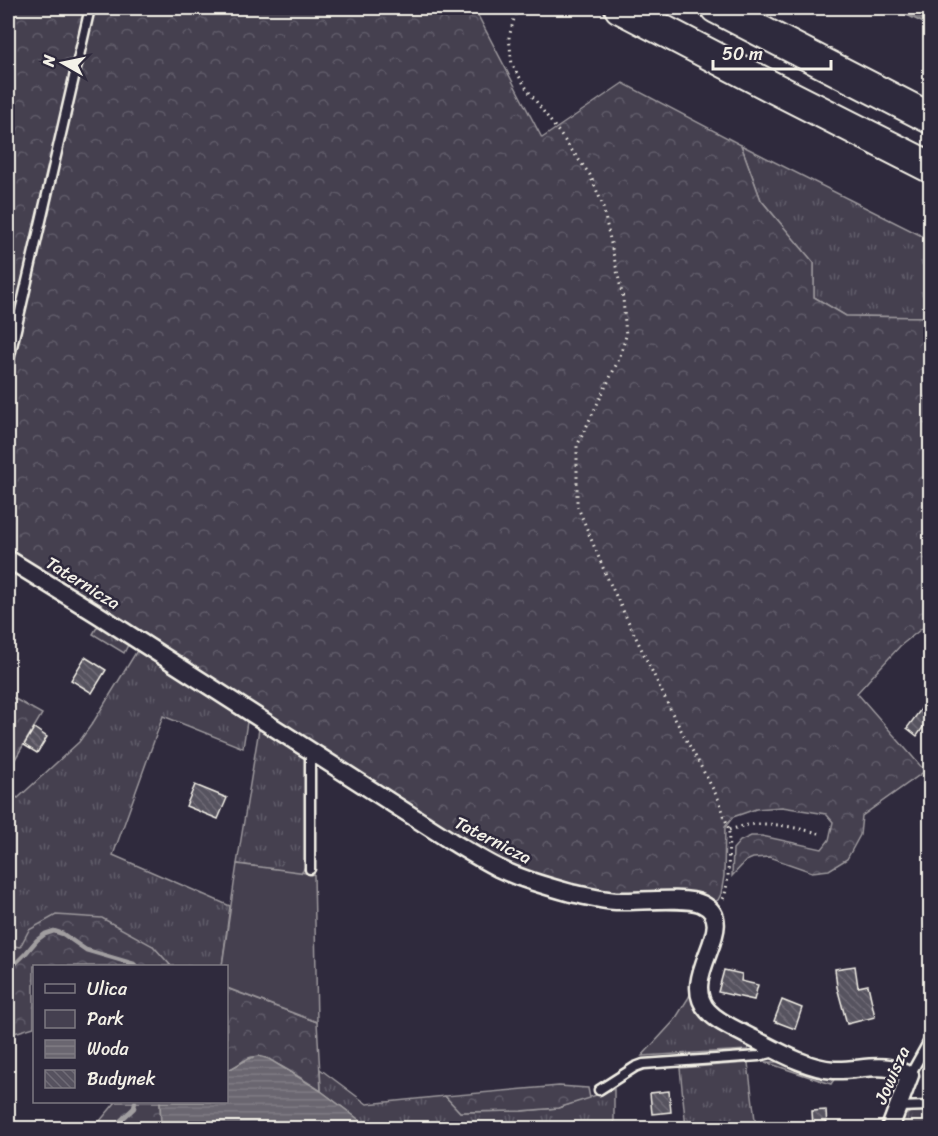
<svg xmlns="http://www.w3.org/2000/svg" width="938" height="1136" viewBox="0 0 938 1136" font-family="Sriracha,sans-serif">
<defs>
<pattern id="grass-tufts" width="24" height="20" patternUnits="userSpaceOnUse" patternTransform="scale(1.5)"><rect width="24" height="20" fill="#454050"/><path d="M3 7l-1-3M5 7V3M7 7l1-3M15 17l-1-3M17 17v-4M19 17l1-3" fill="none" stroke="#605c69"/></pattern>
<pattern id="forest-crowns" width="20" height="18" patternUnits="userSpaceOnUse" patternTransform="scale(1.5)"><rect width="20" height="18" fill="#454050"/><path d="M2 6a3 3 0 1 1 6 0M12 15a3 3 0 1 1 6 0" fill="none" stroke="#605c69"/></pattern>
<pattern id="water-rules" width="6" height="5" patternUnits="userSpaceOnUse" patternTransform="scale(1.5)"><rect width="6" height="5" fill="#6a6670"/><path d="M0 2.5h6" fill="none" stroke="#807c84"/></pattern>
<pattern id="building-back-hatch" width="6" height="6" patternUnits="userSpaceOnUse" patternTransform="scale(1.5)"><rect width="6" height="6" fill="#56525f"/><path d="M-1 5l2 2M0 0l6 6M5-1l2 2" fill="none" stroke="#6f6b76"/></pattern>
</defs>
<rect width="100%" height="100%" fill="#2f2a3d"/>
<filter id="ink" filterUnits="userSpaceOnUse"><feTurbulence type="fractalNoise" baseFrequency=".0167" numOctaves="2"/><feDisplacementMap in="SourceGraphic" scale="12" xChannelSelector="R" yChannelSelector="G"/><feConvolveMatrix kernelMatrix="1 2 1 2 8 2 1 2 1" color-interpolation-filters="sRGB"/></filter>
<g filter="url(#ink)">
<!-- grass -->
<g fill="url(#grass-tufts)" stroke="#9c989c" stroke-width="1.5">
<polygon points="741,145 930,240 930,317 846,316 814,297 814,263 761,200"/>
<polygon points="100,622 127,640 128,645 124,653 93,634"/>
<polygon points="138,649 248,715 243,748 163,716 113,855 230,906 222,966 171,966 153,946 20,948 8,945 8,791 18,798 79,742 94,721"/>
<polygon points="260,723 306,753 306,864 302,873 237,864"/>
<polygon points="696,978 694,994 751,1043 748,1050 642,1056 674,1021 689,997"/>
<polygon points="765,1062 776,1062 837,1075 831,1084"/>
<polygon points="748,1063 756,1128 686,1128 680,1068"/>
<polygon points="320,1069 367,1104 445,1096 460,1112 521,1111 558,1108 614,1089 614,1128 367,1128 362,1122 321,1091"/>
<polygon points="912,1111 930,1111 930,1128 894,1128 902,1117"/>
</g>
<!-- forest -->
<g fill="url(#forest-crowns)" stroke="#9c989c" stroke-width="1.5">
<polygon points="8,8 474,8 542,138 623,83 741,145 761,200 814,263 814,297 846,316 930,317 930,622 900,646 857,693 925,771 862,816 860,835 847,859 829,870 812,872 769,857 753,858 746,861 732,876 733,849 740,841 751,836 762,836 822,849 829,840 833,822 826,814 782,807 756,809 733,817 725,827 724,876 721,894 718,900 712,903 615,897 502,866 8,551"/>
<polygon points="8,695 42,714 8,771 8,694"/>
<polygon points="56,915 102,918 153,946 171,966 34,966 34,1027 8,1035 8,944 8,945 20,947 29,930"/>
<path d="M226,988L317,1022L321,1091C305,1081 270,1055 252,1057C245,1058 235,1068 227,1070Z"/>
<polygon points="559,1086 588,1088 590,1098 558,1108 521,1111 460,1112 445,1096"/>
<polygon points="114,1102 160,1102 161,1125 163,1128 94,1128 115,1103"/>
</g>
<!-- park -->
<polygon fill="#454050" stroke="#9c989c" stroke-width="1.5" points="237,864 314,874 317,1022 227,988 226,966 222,966"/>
<!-- water -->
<g fill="url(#water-rules)" stroke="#a19ea0" stroke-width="1.5">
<polygon points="892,8 930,8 930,26"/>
<path d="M259,1056L269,1059L321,1091L362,1122L367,1128H163L161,1125L160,1102H226L227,1070C238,1067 246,1057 259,1056Z"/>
</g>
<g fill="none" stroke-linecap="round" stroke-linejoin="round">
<!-- stream -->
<g stroke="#a19ea0" stroke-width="4.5">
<polyline points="8,971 26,953 37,940 45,934 54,931 63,934 86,950 134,964 136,966"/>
<polyline points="115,1128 116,1125 134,1108 135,1102"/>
</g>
</g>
<!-- building -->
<g fill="url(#building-back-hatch)" stroke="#f4f1e8" stroke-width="1.5">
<polygon points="85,657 106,670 92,693 71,680"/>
<polygon points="930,697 930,717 917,736 907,728"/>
<polygon points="34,728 47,737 37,753 24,745"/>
<polygon points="195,785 227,798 218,819 186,806"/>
<polygon points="855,966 858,987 868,985 875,1017 847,1024 837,987 835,969"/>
<polygon points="724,970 742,974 741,981 758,985 754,1000 718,992"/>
<polygon points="782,1000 802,1008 795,1029 774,1021"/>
<polygon points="669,1091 671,1112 652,1114 650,1093"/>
<polygon points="826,1110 827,1128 813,1128 812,1111"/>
</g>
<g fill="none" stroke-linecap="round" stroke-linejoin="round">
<defs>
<g id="service">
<polyline points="8,364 90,8"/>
<polyline points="310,751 310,869"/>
<polyline points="910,1075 930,1039"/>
<polyline points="599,1090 635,1067 643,1064 759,1056 775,1052"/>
<polyline points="898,1107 930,1106"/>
</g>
<path id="minor" d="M8,559L97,614L451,841C466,850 482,860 498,868C521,879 546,886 571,893C586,896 601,900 616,901C637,902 685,896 702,904C743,924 676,977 708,1011C718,1022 733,1028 746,1035C773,1048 804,1068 834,1070C852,1071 872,1065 889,1068C896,1070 903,1073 910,1075L890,1128"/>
<g id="motorway">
<polyline points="620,8 774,88 930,167"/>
<polyline points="716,8 930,118"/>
</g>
</defs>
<!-- service casing -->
<use href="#service" stroke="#f4f1e8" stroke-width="13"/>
<!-- minor casing -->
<use href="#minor" stroke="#f4f1e8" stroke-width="21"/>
<!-- motorway casing -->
<use href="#motorway" stroke="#f4f1e8" stroke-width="34"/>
<!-- path -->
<g stroke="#f4f1e8" stroke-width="3" stroke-dasharray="1.5 4.5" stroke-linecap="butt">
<polyline points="517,8 509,37 512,65 527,89 590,175 602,203 623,298 626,336 619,359 577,446 577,505 606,575 674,717 719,800 729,830 728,878 725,895 722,901"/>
<path d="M729,830C736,828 742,826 748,825C771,821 800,829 823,834"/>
</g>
<!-- service -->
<use href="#service" stroke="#2f2a3d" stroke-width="8"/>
<!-- minor -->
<use href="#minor" stroke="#2f2a3d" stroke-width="16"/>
<!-- motorway -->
<use href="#motorway" stroke="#2f2a3d" stroke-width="30"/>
</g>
</g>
<g text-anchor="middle" stroke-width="5" stroke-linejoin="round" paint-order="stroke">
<!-- street labels -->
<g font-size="18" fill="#f4f1e8" stroke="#2f2a3d">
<text transform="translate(83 583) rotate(32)" y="6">Taternicza</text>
<text transform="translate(493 840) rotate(27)" y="6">Taternicza</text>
<text transform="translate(892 1075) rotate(-66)" y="6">Jowisza</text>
</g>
</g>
<!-- margin -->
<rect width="938" height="1136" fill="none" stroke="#2f2a3d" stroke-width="30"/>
<rect x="15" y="15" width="908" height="1106" fill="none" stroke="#f4f1e8" stroke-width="2" filter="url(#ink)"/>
<!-- legend -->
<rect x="33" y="965" width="195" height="138" fill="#2f2a3d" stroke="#7e7a81" stroke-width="1.5"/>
<rect x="45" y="984" width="30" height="9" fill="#2f2a3d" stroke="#7e7a81" stroke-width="1.5"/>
<text x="87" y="995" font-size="18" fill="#f4f1e8">Ulica</text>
<rect x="45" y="1010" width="30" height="18" fill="#454050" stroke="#7e7a81" stroke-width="1.5"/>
<text x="87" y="1025" font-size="18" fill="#f4f1e8">Park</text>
<rect x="45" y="1040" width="30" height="18" fill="url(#water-rules)" stroke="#7e7a81" stroke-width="1.5"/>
<text x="87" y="1055" font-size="18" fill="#f4f1e8">Woda</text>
<rect x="45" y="1070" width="30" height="18" fill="url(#building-back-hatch)" stroke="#7e7a81" stroke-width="1.5"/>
<text x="87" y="1085" font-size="18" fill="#f4f1e8">Budynek</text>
<!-- north arrow -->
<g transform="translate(63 63) rotate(279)" stroke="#2f2a3d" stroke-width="4.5" paint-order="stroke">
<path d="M0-4.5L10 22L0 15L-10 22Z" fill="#f4f1e8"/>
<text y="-9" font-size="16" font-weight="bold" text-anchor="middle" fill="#f4f1e8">N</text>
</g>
<!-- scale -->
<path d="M713 60v9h118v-9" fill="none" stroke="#f4f1e8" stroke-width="3"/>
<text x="722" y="60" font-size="18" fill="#f4f1e8" stroke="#2f2a3d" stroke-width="4.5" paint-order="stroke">50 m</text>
</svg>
